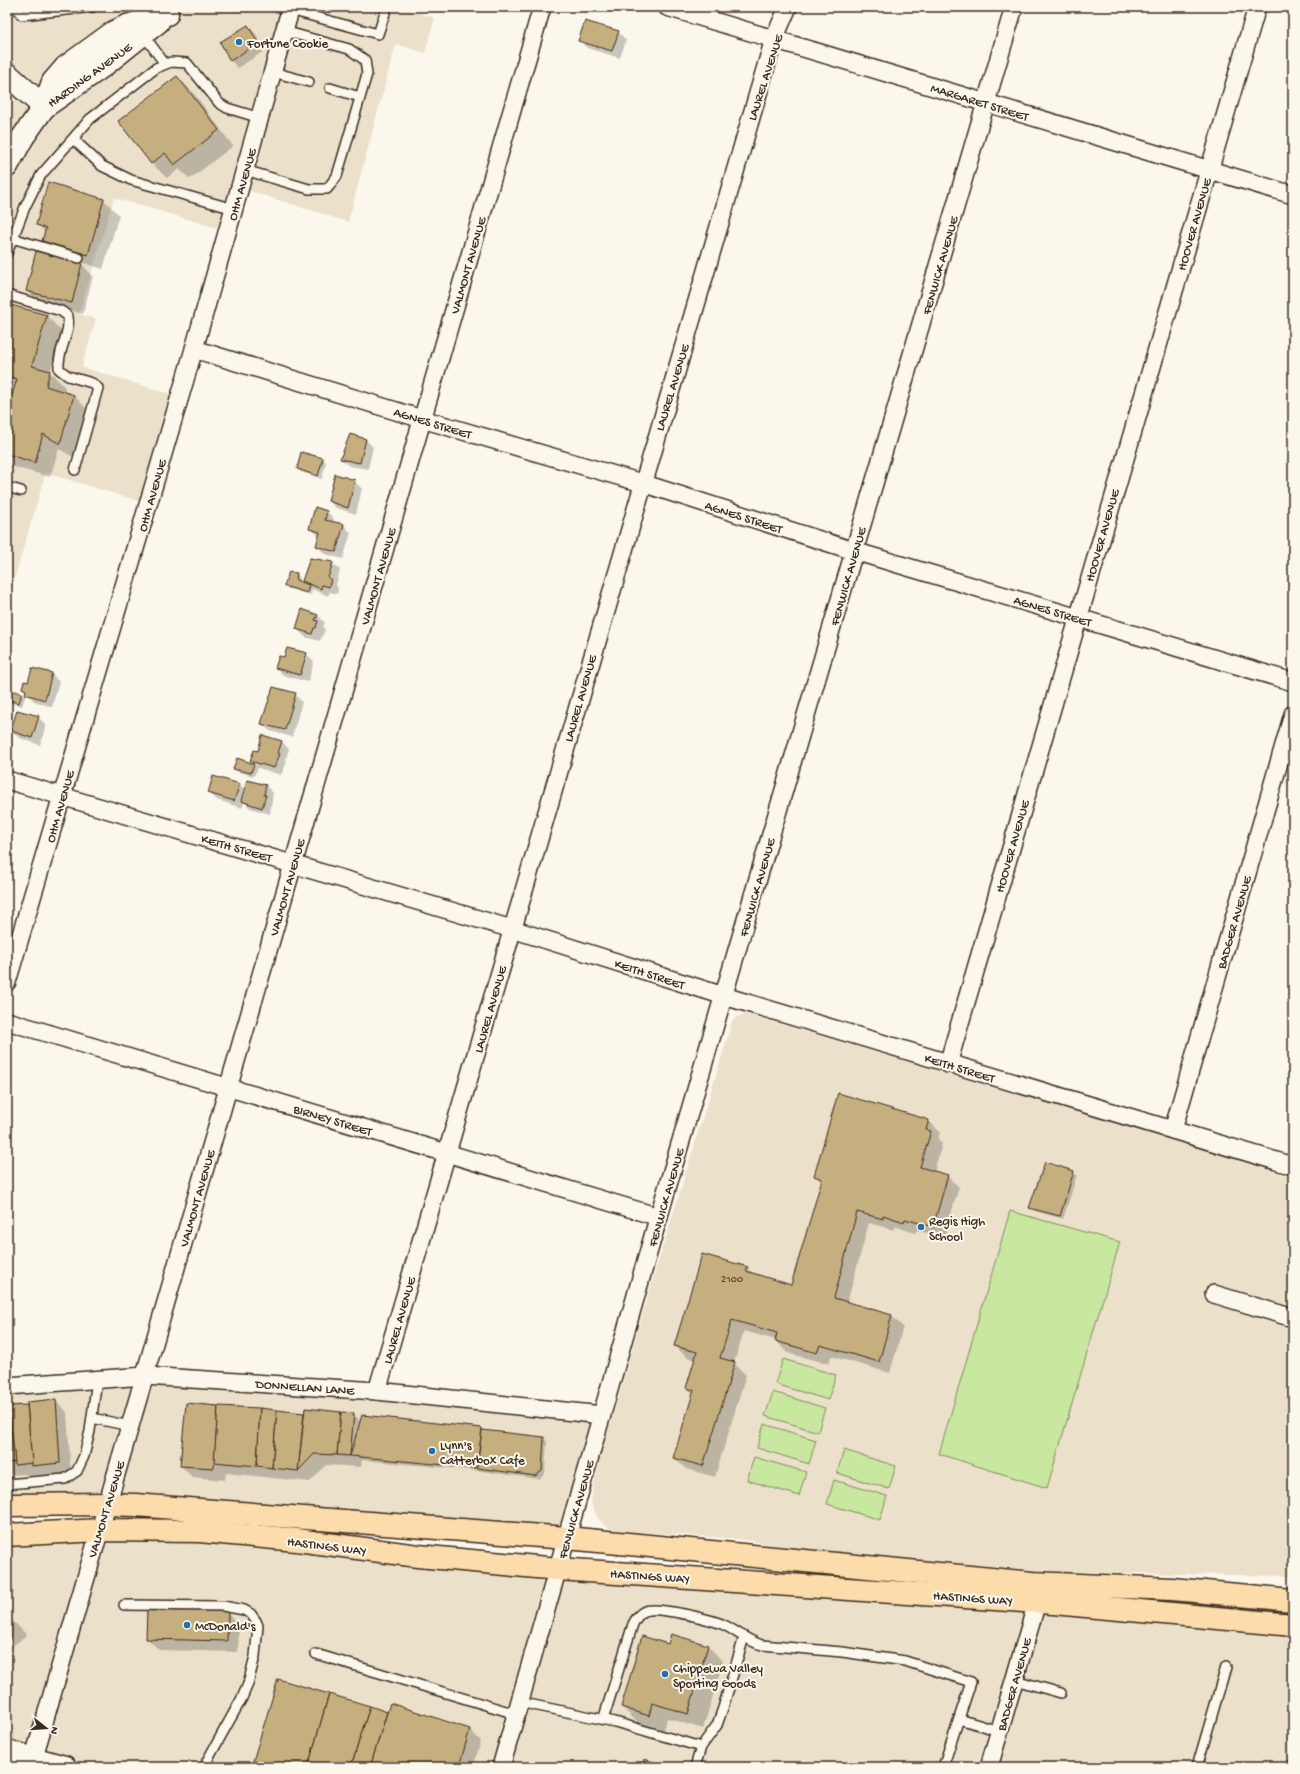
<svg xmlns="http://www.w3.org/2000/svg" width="1300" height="1774" viewBox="0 0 1300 1774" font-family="'Gochi Hand',sans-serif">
<rect width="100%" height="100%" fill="#fbf7ec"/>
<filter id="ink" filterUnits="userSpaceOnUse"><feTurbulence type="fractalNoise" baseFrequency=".025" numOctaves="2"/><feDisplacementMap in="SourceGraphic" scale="8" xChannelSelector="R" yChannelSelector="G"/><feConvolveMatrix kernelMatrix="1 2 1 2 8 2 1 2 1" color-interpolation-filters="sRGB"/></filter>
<g filter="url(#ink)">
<!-- built -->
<g fill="#ebe1cb">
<polygon points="7,7 398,7 435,18 425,53 396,44 348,222 240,188 228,231 114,198 79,314 96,319 82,367 180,397 148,504 46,473 7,603"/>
<polygon points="746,1014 1198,1147 1293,1178 1293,1576 1065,1572 829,1554 738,1539 615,1530 604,1525 596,1515 591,1503 596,1472 644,1308 730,1029 732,1021 737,1017"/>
<polygon points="145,1376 602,1415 567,1538 7,1505 7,1386"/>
<polygon points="63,1531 1293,1625 1293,1767 65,1767 7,1751 7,1535"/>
</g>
<!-- pitch -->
<g fill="#c8e79f" stroke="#82885e">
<polygon points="1010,1211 1120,1242 1047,1488 939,1454"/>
<polygon points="783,1359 836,1375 828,1400 775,1384"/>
<polygon points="773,1392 825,1408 818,1432 765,1416"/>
<polygon points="764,1424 816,1440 809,1464 757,1448"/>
<polygon points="844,1450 896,1466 889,1489 837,1473"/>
<polygon points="754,1457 806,1472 799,1496 747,1480"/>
<polygon points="834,1480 887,1496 880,1520 827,1504"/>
</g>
<!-- shadow -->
<g fill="#0003">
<polygon points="248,26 256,34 264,51 238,68 231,61 222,42"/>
<polygon points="618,32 626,40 620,58 587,48 580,41"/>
<polygon points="177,77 193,92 233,146 190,179 179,169 167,178 151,163"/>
<polygon points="104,200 119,215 103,269 80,262 93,276 83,314 38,302 27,291 61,259 43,241 46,233 37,224"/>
<polygon points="7,305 47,316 62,332 50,372 65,387 64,393 74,396 89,411 75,458 59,449 50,477 7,465 7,412 15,389 7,386"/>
<polygon points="366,440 373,447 368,469 349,466 341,459"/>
<polygon points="301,453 323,459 326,462 322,479 301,472 298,469"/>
<polygon points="354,481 362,489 356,514 336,508 329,501"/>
<polygon points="327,512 334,519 333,523 344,525 351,533 343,559 325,554 317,546 320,537 310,528"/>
<polygon points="332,563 340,570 336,585 338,588 337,594 330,592 328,596 312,589 311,595 289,589 286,586 297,574 300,578 300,582 308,586 303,580"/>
<polygon points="303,610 318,615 325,623 323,627 325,630 320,641 305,637 297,629"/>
<polygon points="306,654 314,661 308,682 283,675 276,667 284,658"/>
<polygon points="33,669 52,674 59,682 52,707 34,701 23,688 29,683"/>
<polygon points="7,690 21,694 25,697 22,706 7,702"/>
<polygon points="295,694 302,702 292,737 270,731 262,724"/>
<polygon points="7,714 12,718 8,732 7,732"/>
<polygon points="38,717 46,725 40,745 20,738 12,731"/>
<polygon points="281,741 289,749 285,761 287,762 281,775 258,768 254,776 238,772 234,769 238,759 257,766 251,760 259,752"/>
<polygon points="248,781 266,786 273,793 270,814 250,808 244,802 242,808 217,800 209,793 240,785 245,790"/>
<polygon points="929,1121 940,1132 938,1139 942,1144 934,1172 947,1176 959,1187 944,1238 917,1230 915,1233 894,1226 894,1230 869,1223 847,1303 892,1316 903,1327 890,1373 831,1356 829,1364 787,1353 776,1340 744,1331 734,1363 746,1375 715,1477 686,1469 674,1458 693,1394 687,1388 696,1360 687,1357 675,1346 747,1268 754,1275 792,1287 822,1183 816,1176"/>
<polygon points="1073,1172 1077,1175 1063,1219 1034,1211 1030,1208"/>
<polygon points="56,1401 67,1412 71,1475 45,1477 42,1475 27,1476 25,1474 7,1475 7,1408 28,1406"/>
<polygon points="186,1404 305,1414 354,1414 361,1422 482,1428 485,1432 543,1438 547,1442 545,1474 539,1479 481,1471 362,1460 361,1467 326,1465 310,1482 226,1473 225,1480 192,1477 181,1466"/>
<polygon points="227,1612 239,1624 238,1652 159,1650 147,1638"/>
<polygon points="7,1618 12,1620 27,1635 10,1648 7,1659"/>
<polygon points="672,1636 708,1646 723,1662 703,1729 667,1718 664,1731 638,1723 622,1707 669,1645"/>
<polygon points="279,1680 387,1713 390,1704 470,1730 481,1741 473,1767 261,1767 254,1760"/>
</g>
<!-- building -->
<g fill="#c6af7e" stroke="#3b2a1e">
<polygon points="585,21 619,31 612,51 578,41"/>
<polygon points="248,25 258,43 230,61 220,42"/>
<polygon points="177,76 219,130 174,165 165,153 151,164 118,121"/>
<polygon points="48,182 104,199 88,255 42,241 46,228 36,225"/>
<polygon points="36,251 82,263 72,303 26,291"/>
<polygon points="7,304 47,315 32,366 50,371 46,386 74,395 60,444 43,434 35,463 7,454 7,411 17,379 7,376"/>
<polygon points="350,434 366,439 360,463 340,459"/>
<polygon points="301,452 323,458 318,476 297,469"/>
<polygon points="335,474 355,480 348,508 328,501"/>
<polygon points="315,507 327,511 325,520 344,524 336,552 316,546 320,532 309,529"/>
<polygon points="310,558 333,562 328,578 331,579 329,587 322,585 321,589 302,581"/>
<polygon points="289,572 297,573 296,580 309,585 307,593 284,586"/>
<polygon points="302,609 318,615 315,620 318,621 316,628 314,628 312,634 296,629"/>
<polygon points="287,648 307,653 300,675 275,668 279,656 284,657"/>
<polygon points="32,668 52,673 45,700 25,694 26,690 22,688 24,681 28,682"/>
<polygon points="273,687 296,693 285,730 261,724"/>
<polygon points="7,689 22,693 19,703 7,700"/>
<polygon points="17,710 39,716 32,738 11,731"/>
<polygon points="262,735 282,741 278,753 280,754 274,768 250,761 254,750 258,751"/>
<polygon points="237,758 254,764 251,773 233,769"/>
<polygon points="213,776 240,784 234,801 208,793"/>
<polygon points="247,780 266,785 264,795 266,795 262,808 241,801"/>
<polygon points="838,1093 929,1120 926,1130 931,1131 920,1167 948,1175 933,1227 905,1219 904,1222 883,1215 883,1219 857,1212 834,1298 892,1315 879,1362 820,1345 817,1353 775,1341 777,1333 732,1320 720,1358 735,1362 703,1466 673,1458 694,1390 686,1388 697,1352 674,1346 702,1254 748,1267 746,1271 791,1285 822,1179 814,1176"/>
<polygon points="1045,1162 1074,1171 1060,1216 1029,1208"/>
<polygon points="56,1399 60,1463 32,1466 27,1402"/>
<polygon points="186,1403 218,1406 214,1468 180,1466"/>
<polygon points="27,1405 32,1463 15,1465 9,1406"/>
<polygon points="7,1406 9,1406 15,1462 7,1463"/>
<polygon points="218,1406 260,1408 257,1466 214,1462"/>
<polygon points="260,1408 277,1410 272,1468 257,1466"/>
<polygon points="305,1408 341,1412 337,1455 314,1454 298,1471"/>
<polygon points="277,1410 304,1413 298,1471 272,1468"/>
<polygon points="341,1412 354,1413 350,1456 337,1455"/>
<polygon points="362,1415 482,1428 477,1468 350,1456"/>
<polygon points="482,1430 544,1437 542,1471 535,1476 477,1468"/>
<polygon points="147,1609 228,1611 227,1641 146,1639"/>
<polygon points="671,1634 708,1645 688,1714 652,1703 649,1716 621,1707 642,1636 668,1644"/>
<polygon points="278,1679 329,1694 308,1767 276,1767 253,1761"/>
<polygon points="329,1694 370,1706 351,1767 308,1767"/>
<polygon points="390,1703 470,1729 459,1767 370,1767"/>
<polygon points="370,1706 387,1712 370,1767 351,1767"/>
<polygon points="1293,1748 1293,1767 1287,1767"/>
<polygon points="644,1759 670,1767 642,1767"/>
</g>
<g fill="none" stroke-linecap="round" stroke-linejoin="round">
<defs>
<g id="lane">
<polyline points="15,7 22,15 93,7"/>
<polyline points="290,10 378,34 387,7"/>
<polyline points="143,34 165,64"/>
<polyline points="273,72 309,82"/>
<polyline points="330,88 360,97"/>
<polyline points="73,139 102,166 131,180 234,209"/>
<polyline points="245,170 309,189 327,189 337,176 367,74 365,60 349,49 284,31"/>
<polyline points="12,238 79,258"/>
<polyline points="7,253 25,207 41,175 90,119 156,68 171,62 187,63 219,103 227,108 260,118"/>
<path d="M7,295L61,311L68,316C71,334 57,350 59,369L68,376L92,383L98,388L75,470"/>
<polyline points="7,487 21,491"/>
<polyline points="92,1418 130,1426"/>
<polyline points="7,1484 65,1479 77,1471 84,1456 90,1431 97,1379"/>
<polyline points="124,1605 223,1606 244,1610 251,1614 256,1621 258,1626 255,1656 248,1684 242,1698 207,1761"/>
<polyline points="316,1654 516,1714"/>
<polyline points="1015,1680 1061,1693"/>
<polyline points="519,1702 615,1722 701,1747"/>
<polyline points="959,1719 999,1731"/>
<path d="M603,1720L633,1624C636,1618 639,1613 645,1611C657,1606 715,1620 726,1626C739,1633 748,1641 762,1645L842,1652L905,1661L971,1682L943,1767"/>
<polyline points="695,1767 701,1747 717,1725 723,1708 744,1637"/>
<polyline points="1197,1767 1226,1667"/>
</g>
<g id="street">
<polyline points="667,7 1293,195"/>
<polyline points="194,349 422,419 642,483 854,551 1293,682"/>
<polyline points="7,780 512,929 724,996 1293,1166"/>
<polyline points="7,982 194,349 291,7"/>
<polyline points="7,1021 659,1217"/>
<polyline points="948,1064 1257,7"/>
<polyline points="1173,1130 1293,714"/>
<polyline points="1214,1294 1293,1318"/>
<polyline points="7,1386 145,1376 377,1391 602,1415"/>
<polyline points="377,1391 774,39 788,7"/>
<polyline points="31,1767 542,7"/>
<polyline points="501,1767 653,1236 1014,7"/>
<polyline points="989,1767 1037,1602"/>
</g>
<g id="secondary">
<polyline points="7,74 44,107"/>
<polyline points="44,107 103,66 158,22"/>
<polyline points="7,166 23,137 44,107 53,82 66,67 114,32 127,26 167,14"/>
<polyline points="7,1751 65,1767"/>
</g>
<g id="primary">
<polyline points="7,1505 108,1504 135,1505 567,1538 1033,1583 1172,1589 1293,1600"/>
<polyline points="7,1535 100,1530 199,1531 297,1540 418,1556 558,1569 1053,1603 1293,1625"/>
</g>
</defs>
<!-- lane casing -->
<use href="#lane" stroke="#3b2a1e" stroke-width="12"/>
<!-- street casing -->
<use href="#street" stroke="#3b2a1e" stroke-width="20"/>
<!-- secondary casing -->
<use href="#secondary" stroke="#3b2a1e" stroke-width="25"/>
<!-- primary casing -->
<use href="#primary" stroke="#3b2a1e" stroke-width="25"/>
<!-- lane -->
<use href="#lane" stroke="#fbf7ec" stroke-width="9"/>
<!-- street -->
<use href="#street" stroke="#fbf7ec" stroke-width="17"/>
<!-- secondary -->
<use href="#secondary" stroke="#fbf7ec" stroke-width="22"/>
<!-- primary -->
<use href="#primary" stroke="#fcdcab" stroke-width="22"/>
</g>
</g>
<!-- markers -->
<g fill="#1f6fb2" stroke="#fbf7ec" stroke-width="1.5">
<circle cx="239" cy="42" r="4"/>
<circle cx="921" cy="1227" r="4"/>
<circle cx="432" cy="1451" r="4"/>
<circle cx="187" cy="1625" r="4"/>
<circle cx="665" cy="1674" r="4"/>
</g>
<g text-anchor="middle" stroke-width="4" stroke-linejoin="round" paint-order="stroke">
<!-- number labels -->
<g font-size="11" fill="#5e4b36">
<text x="732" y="1282">2100</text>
</g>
<!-- poi labels -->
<g font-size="13" fill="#3b2a1e" stroke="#fbf7ec" text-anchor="start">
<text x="247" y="47">Fortune Cookie</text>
<text x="929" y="1225">Regis High<tspan x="929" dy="15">School</tspan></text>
<text x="440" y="1449">Lynn's<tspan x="440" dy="15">Catterbox Cafe</tspan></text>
<text x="195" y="1630">McDonald's</text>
<text x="673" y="1672">Chippewa Valley<tspan x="673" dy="15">Sporting Goods</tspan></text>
</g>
<!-- street labels -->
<g font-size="13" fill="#3b2a1e" stroke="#fbf7ec">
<text transform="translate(89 74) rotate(-36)" y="5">HARDING AVENUE</text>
<text transform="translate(764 77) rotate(-72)" y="5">LAUREL AVENUE</text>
<text transform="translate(980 101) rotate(17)" y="5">MARGARET STREET</text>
<text transform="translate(241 184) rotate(-74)" y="5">OHM AVENUE</text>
<text transform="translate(1193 224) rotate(-74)" y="5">HOOVER AVENUE</text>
<text transform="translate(467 265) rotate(-74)" y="5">VALMONT AVENUE</text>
<text transform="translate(939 265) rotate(-74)" y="5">FENWICK AVENUE</text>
<text transform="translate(671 387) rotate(-73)" y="5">LAUREL AVENUE</text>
<text transform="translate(433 422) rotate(17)" y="5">AGNES STREET</text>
<text transform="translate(151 495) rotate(-74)" y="5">OHM AVENUE</text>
<text transform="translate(744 516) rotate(18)" y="5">AGNES STREET</text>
<text transform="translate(1101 535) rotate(-74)" y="5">HOOVER AVENUE</text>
<text transform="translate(377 576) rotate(-74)" y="5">VALMONT AVENUE</text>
<text transform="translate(847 576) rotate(-74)" y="5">FENWICK AVENUE</text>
<text transform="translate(1053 610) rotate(17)" y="5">AGNES STREET</text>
<text transform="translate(579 698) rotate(-74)" y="5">LAUREL AVENUE</text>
<text transform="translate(59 806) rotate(-74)" y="5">OHM AVENUE</text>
<text transform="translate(1011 846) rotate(-74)" y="5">HOOVER AVENUE</text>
<text transform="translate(237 847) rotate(16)" y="5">KEITH STREET</text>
<text transform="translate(286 887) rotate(-74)" y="5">VALMONT AVENUE</text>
<text transform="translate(756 887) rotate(-74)" y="5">FENWICK AVENUE</text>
<text transform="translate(1233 922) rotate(-74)" y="5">BADGER AVENUE</text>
<text transform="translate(650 973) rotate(18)" y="5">KEITH STREET</text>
<text transform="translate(489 1009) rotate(-74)" y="5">LAUREL AVENUE</text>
<text transform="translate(960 1067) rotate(17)" y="5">KEITH STREET</text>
<text transform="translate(333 1119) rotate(17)" y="5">BIRNEY STREET</text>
<text transform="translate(665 1197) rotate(-74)" y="5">FENWICK AVENUE</text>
<text transform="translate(196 1198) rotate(-74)" y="5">VALMONT AVENUE</text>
<text transform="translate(398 1320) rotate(-74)" y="5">LAUREL AVENUE</text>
<text transform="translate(305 1386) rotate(4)" y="5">DONNELLAN LANE</text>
<text transform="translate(105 1509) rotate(-73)" y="5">VALMONT AVENUE</text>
<text transform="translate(575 1509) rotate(-74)" y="5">FENWICK AVENUE</text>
<text transform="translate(327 1545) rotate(7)" y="5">HASTINGS WAY</text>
<text transform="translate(650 1575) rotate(4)" y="5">HASTINGS WAY</text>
<text transform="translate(973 1597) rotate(4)" y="5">HASTINGS WAY</text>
<text transform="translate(1013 1684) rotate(-74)" y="5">BADGER AVENUE</text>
</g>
</g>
<!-- margin -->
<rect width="1300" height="1774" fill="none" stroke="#fbf7ec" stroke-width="24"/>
<rect x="12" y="12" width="1276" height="1750" fill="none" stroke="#3b2a1e" stroke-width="1.5" filter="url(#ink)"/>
<!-- north arrow -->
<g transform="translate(46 1728) rotate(107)" stroke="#fbf7ec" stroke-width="3" paint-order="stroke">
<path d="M0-3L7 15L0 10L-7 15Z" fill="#3b2a1e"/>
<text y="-6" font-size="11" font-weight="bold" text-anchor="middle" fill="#3b2a1e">N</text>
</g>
</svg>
